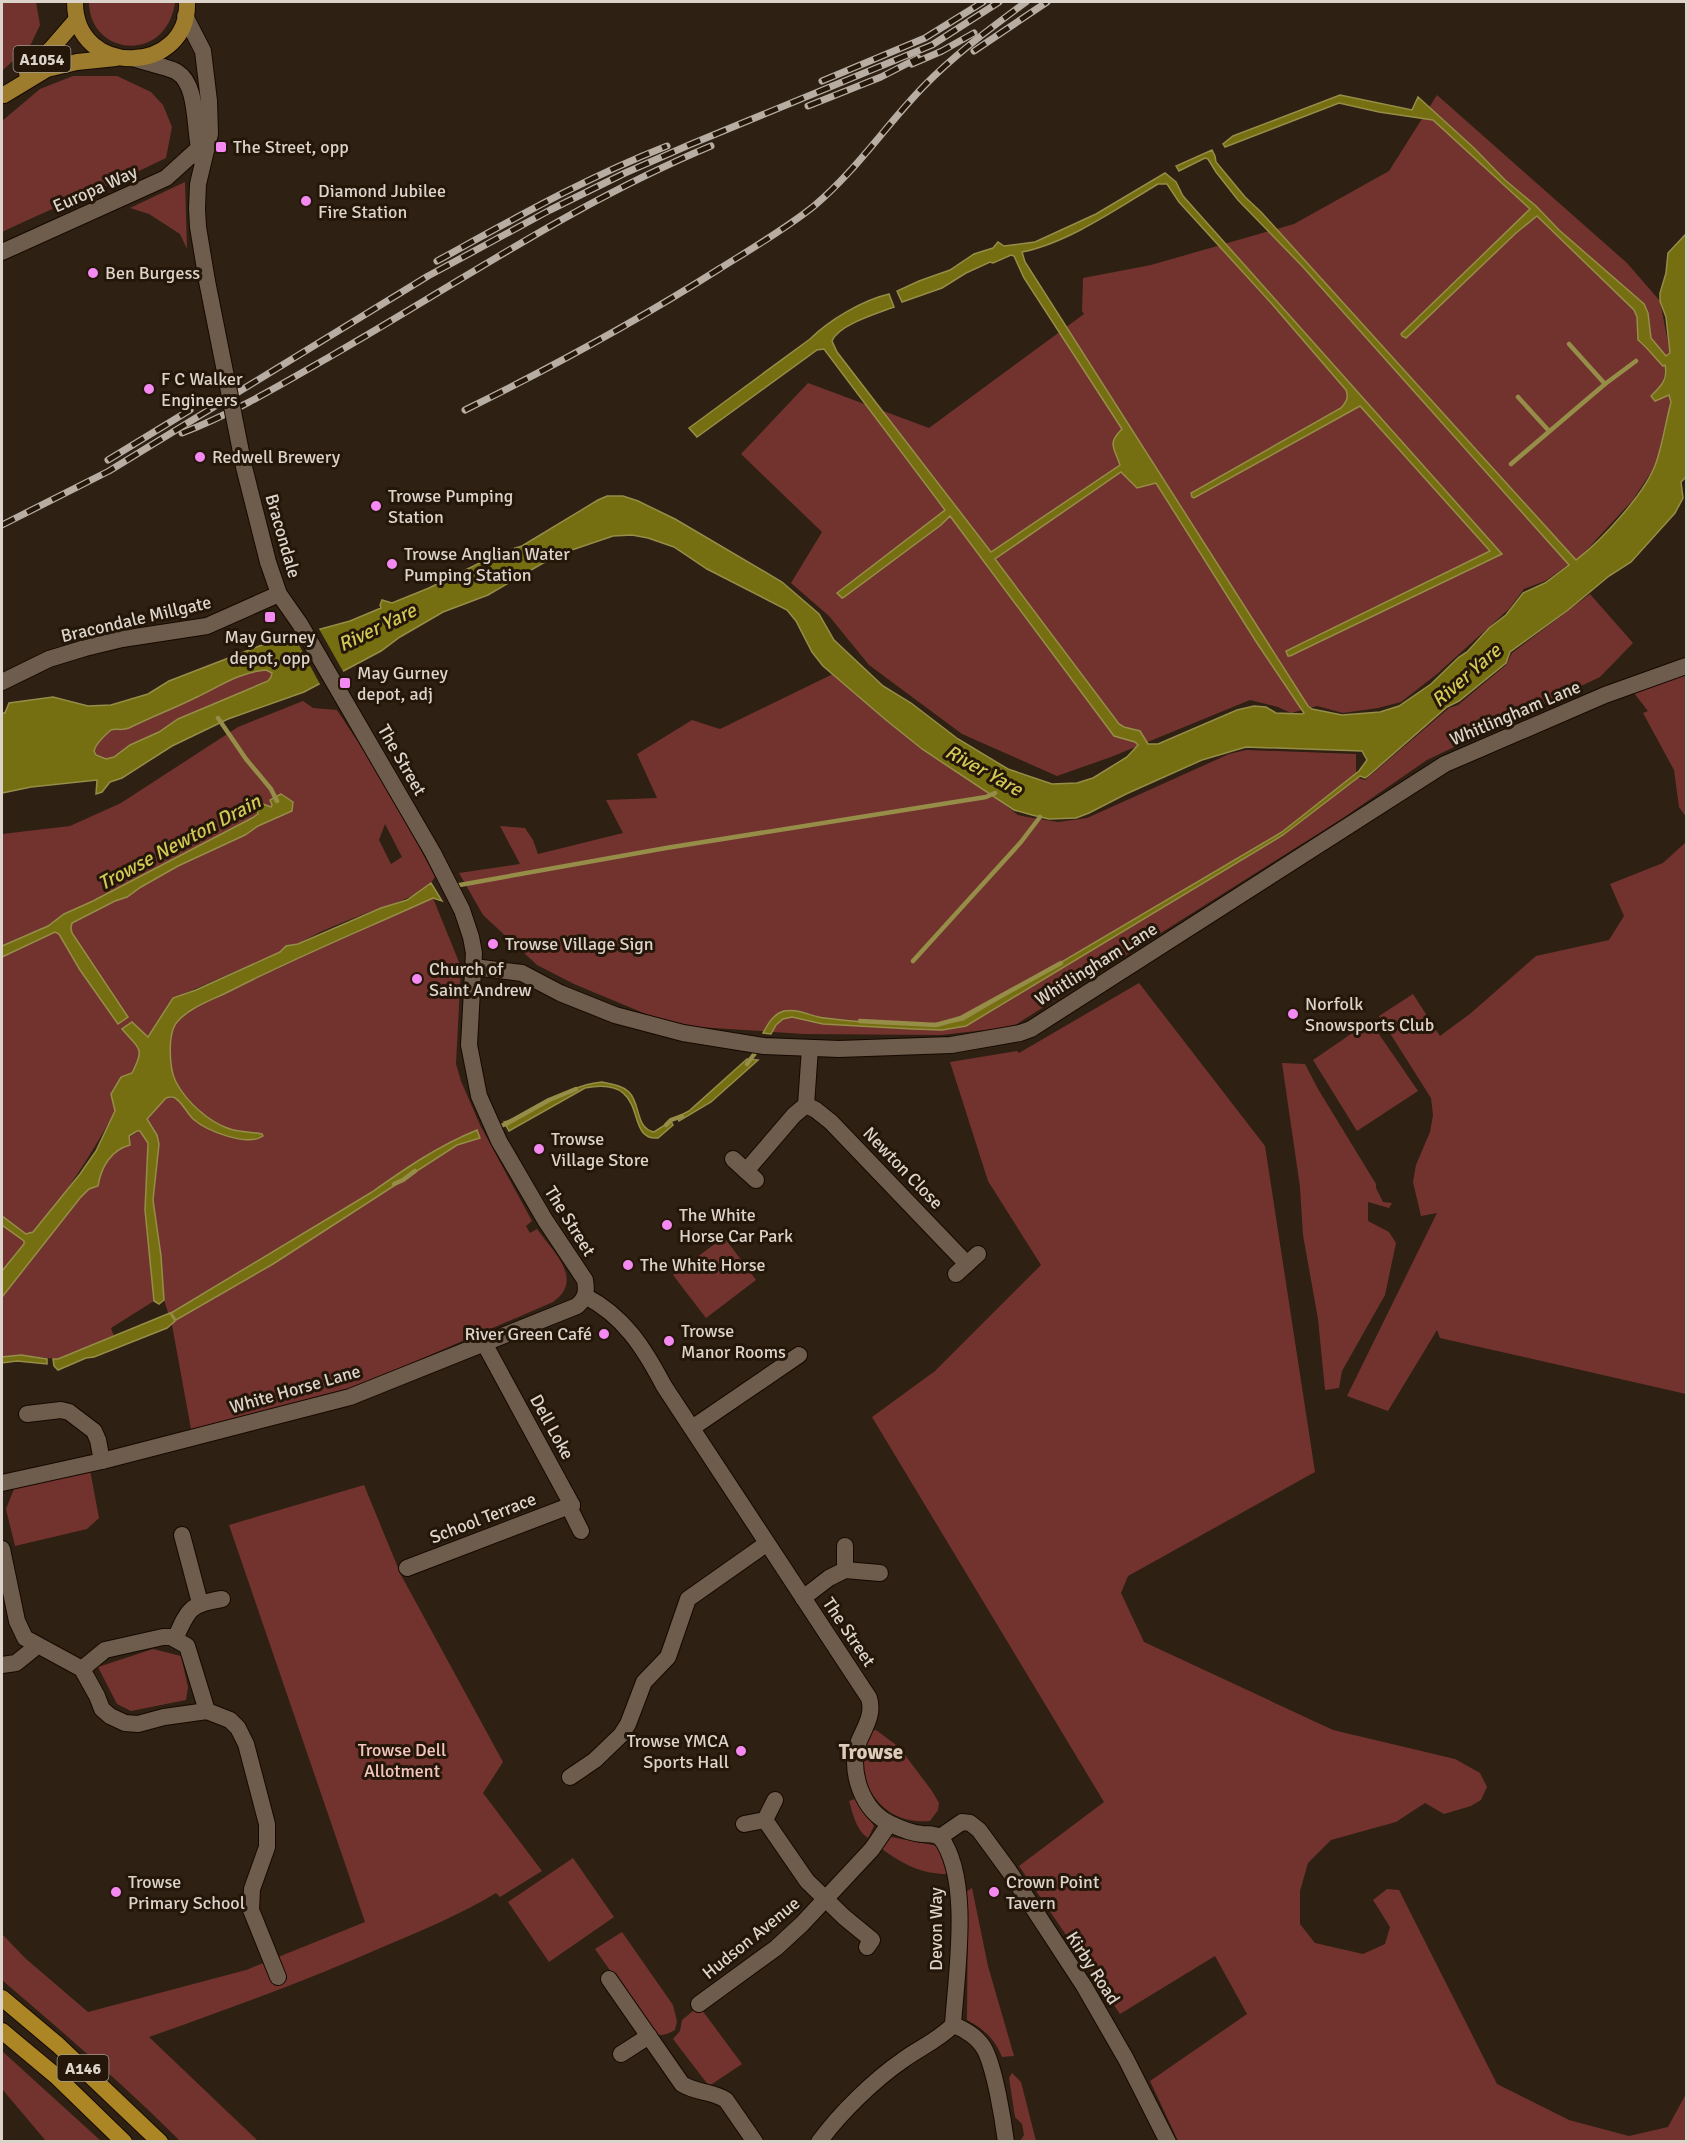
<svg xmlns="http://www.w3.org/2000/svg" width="1688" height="2143" viewBox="0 0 1688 2143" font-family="Signika,sans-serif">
<rect width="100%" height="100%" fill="#2e2012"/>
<!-- green -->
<g fill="#72332e" fill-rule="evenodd">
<polygon points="2,2 36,2 40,25 31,44 2,71"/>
<path d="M89,2H174L175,3C165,65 89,55 89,2Z"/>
<path d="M73,76H117L151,92L163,105L172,127L166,158C112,185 56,206 2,232V121L40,89Z"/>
<path d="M1437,95L1627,263L1660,301L1670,353L1664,358C1666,375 1665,385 1650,396L1655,401L1669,395L1671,402L1656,465L1632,501L1581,556L1545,581L1524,589L1509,609L1437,674L1401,702L1378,708L1343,713L1317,706L1291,713L1278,707L1250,700L1111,757L1057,776L962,734L869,665L829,616L791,583L822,532L741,454L808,383L929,428L1084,314L1082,311L1083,278L1151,265L1294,224L1389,171Z"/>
<polygon points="185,182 187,249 180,234 149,214 130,208"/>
<polygon points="1590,594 1633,643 1600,677 1427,760 1343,818 1012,1027 941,1035 804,1034 698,1027 658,1019 574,984 537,965 483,915 459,873 520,864 500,826 525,828 533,840 538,854 623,833 606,800 657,798 637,754 692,720 720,729 833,674 921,749 988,792 1018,815 1027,817 1058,822 1087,818 1229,754 1246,750 1356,754 1356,771 1359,778 1365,780 1449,708 1458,705 1506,665 1512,653"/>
<polygon points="266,670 272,673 271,677 268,681 178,719 159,732 130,745 114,757 106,759 96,755 93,751 95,744 111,730 126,729 148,717 199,696 235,677 252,671"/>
<polygon points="1686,675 1686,817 1679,807 1674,770 1643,713 1648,711 1634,693"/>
<path d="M303,701L313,708L337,710L387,786L435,877C425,893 401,901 384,907C358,916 321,930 298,944L286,946L280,952L174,998L146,1039L123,1030L140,1050L141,1057C132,1074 125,1093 115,1111C85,1168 45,1223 2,1271V834L70,826L121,803L238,727ZM385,824L402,857L391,864L379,840Z"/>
<polygon points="1686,842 1686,1394 1440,1338 1437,1330 1388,1411 1347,1396 1437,1213 1421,1216 1413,1182 1416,1165 1430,1132 1433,1115 1431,1098 1379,1016 1413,994 1440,1036 1471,1013 1536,956 1609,940 1624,916 1610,884 1663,863"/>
<path d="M433,898L461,967L456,1064L461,1081L480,1125L532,1221L526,1226L530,1233L537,1229C553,1252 585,1279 553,1302L349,1390L230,1422L191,1429L172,1325L164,1300L161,1256L153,1200L157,1135L146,1120L166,1098C179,1095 185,1111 194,1119C214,1137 236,1133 261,1134C251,1132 240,1132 230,1129C209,1122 190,1103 178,1085C169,1072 167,1033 178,1020C190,1007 214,999 230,991C296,957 365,928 433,898Z"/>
<polygon points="1139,983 1265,1146 1315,1472 1128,1576 1121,1593 1144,1642 1333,1730 1455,1759 1480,1773 1487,1787 1481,1800 1471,1806 1444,1814 1425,1803 1396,1822 1331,1840 1308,1863 1300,1891 1300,1924 1315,1943 1363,1954 1385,1944 1390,1927 1373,1900 1387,1889 1399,1890 1497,2084 1569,2120 1629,2136 1668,2127 1686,2094 1686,2141 1178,2141 1150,2081 1247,2014 1215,1956 1120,2014 1019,1866 1104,1802 872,1417 935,1371 1041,1265 988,1181 950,1062 1017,1051 1019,1053"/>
<polygon points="1370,1021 1418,1091 1357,1131 1313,1060"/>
<polygon points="1282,1063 1305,1064 1318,1089 1376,1184 1376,1188 1383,1202 1392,1203 1389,1208 1368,1202 1368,1221 1389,1232 1396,1243 1385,1295 1342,1371 1339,1388 1325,1390 1318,1319 1303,1235 1300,1187"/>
<path d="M140,1131L148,1143L145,1210L154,1301L111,1328L114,1336L57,1359L21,1355L2,1357V1297L80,1198L89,1189L98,1185C101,1164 121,1140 140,1131Z"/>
<polygon points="724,1237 756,1280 706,1318 673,1275"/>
<polygon points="90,1470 99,1518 87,1529 15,1546 6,1509 14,1489"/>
<path d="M364,1485L401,1575L503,1762L483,1793L542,1871L500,1897L496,1893C461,1914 423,1930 385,1946C308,1980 229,2009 149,2037L258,2141H180C123,2084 63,2032 2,1980V1934L25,1958L88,2012L246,1970L365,1922L229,1525Z"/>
<polygon points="153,1649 181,1656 188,1687 186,1700 131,1711 117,1704 98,1667"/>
<path d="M876,1730L899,1747L932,1791L939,1803L938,1810L930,1821C904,1823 885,1814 871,1792C865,1783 861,1774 862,1762C863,1751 868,1741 872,1731Z"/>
<path d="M855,1799L874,1826L868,1838C856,1830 853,1814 849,1801Z"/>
<path d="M891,1837L938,1846L947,1874C921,1874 903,1864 882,1849Z"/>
<polygon points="573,1858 614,1917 549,1962 508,1902"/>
<path d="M972,1888L988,1966L1014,2056L1002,2057C995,2039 984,2029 967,2020L968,1909L966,1892Z"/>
<path d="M622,1932L673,2005L677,2021L675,2030C668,2034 661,2037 654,2033L595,1949Z"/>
<polygon points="699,2006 742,2064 709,2086 673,2039 680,2031 682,2020"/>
<polygon points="2,2051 101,2141 46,2141 2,2089"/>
<polygon points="1012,2073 1021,2082 1036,2141 1020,2141 1024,2135 1022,2124 1015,2117 1009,2078"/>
</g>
<!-- water -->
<g fill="#766f11" stroke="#958d48" stroke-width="1.5" fill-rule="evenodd">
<path d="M1340,95L1412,110L1418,97L1474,148L1505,180L1536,206L1559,230L1644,304L1648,313L1651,338L1666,356L1670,353L1666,317L1660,301V293L1666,273L1668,253L1686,234V477L1681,482L1683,498L1675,513L1631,562L1609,576L1568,610L1510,652L1506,663L1459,701L1447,707L1368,776L1365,778L1360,776L1283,835L966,1026L942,1030L913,1029L823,1024L792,1017L783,1019L776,1025L771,1034L763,1033C768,1024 773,1014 784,1011C798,1008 812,1017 825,1018C865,1023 924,1028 963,1020L1282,832L1359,771L1367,760L1362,751L1246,747L1202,760L1126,794L1089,813L1076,818L1049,819L1032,815L1014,810L922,749L886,720L823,666L812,652L796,621L787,610L707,569L674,547L648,538L632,535L613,536L557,555L488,595L443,612L400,637L381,651L304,692L228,719L172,746L122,778L110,782L102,792L96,794L97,780L31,787L2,793V713H5L9,703L53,697L88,706L111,705L148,694L169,681L262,645L350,621L381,608L380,605L382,600L392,603L429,588L502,552L522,546L598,500L607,496H623L638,501L675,519L782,582L819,614L834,640L883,686L911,703L958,739L1008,769L1052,784L1077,783L1093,778L1127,757L1138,745L1135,742L1114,736L950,516L941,525L844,597L842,598L837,593L945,510L824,349L817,350L697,437L689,428L810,339C829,320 863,300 889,294L894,307C878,313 838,325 832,341L837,352L991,552L1120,465C1114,447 1107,444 1122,429L1024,278L1014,256L1011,255L993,263L990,262L966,273L942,288L902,302L897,291L919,281L950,270L974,254L993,248L998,242L1004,246L1035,242L1096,214L1165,173L1176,182L1183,196L1502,554L1290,656H1288L1286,651L1490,551L1360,406L1194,498L1192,497L1191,493L1341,408C1346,402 1349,398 1346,390L1272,304L1179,202L1167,184H1158C1118,208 1068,243 1022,252L1025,262L1308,706L1312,709L1342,715L1380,712L1399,706L1431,684L1459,657L1467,652L1489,628L1506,615L1523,593L1545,583L1569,565L1303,267L1238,200L1216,172L1208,159L1205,158L1179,171L1176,166L1212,150L1215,156L1216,162L1245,197L1261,212L1576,560C1601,541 1648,491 1657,460C1663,441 1666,421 1671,402L1669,395L1655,401L1651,396C1661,386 1668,380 1665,365L1663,366C1654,357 1648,348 1638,340L1637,317L1634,310L1537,216L1516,233L1406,338L1402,336L1401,334L1530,209L1433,120L1379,112L1339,103L1225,147L1223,144L1233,136ZM1121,472L1137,488L1156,483L1257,643L1304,713L1302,714L1276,713L1266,707L1254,706L1237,710L1158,744H1148L1140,731L1124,727L1119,724L995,559ZM266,670L272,673L271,677L268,681L178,719L159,732L130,745L114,757L106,759L96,755L94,751C96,743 105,735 111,730C115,728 122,731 129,728C151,717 175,708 197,697C220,686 240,672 266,670Z"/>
<polygon points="281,794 293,802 292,811 258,826 245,835 178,866 141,887 127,897 115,901 72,923 71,928 72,933 128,1017 118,1024 80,970 59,934 55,932 2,957 2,946 48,926 64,914 93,901 252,818 258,814 255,804 258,802 271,807 272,805 270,800"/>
<path d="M431,883L442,901L433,898C365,929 296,957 230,991C214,999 190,1007 178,1021C167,1032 169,1068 176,1082C186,1101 208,1122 230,1129C240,1132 251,1132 262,1134L263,1136C247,1147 207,1131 193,1119C187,1113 182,1102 175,1098C171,1096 169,1097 166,1098L147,1119L157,1135L159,1144L153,1200L161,1256L164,1300L159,1304L154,1301L145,1210L148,1143L140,1131H137L129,1136L130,1145C111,1150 101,1167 98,1186L89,1189L80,1198L2,1297V1271L24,1244V1241L2,1225V1216L26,1234L33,1232L80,1174L96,1151L115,1111L111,1094L121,1077L132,1073C145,1048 140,1050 122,1029L132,1022L148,1037L173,998L196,990L280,952L286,946L298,944L381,908L407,900Z"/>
<polygon points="747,1059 758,1060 711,1102 679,1121 677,1117 689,1111"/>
<path d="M602,1082C611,1084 621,1085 629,1092C641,1104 635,1128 654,1132L671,1121L673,1125L658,1138C622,1141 653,1075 585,1088L509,1131L504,1122C538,1112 566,1085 602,1082Z"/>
<path d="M477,1130L480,1138L457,1145L273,1264L176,1320L171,1313L372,1192C406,1168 438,1146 477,1130Z"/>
<polygon points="170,1313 175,1321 167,1328 94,1357 86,1358 58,1370 54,1366 53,1359 58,1359"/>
<polygon points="21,1355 47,1359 47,1364 17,1361 2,1363 2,1357"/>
</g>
<!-- pier -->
<polygon fill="#2e2012" points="318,627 344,673 321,686 293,634"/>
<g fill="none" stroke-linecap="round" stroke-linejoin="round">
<!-- stream -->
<g stroke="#958d48" stroke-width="4.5">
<polyline points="1569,344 1605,384"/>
<polyline points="1518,397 1549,431"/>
<polyline points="1511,464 1605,384 1636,361"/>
<polyline points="218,718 246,759 271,789 277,801"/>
<polyline points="454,886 666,848 986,797 995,793"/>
<polyline points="913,961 1021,842 1040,817"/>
<polyline points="860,1021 936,1025 961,1018 1061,963"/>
<polyline points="747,1064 758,1049"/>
<polyline points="666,1125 671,1120 682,1116"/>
<polyline points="498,1127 506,1124 549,1100 576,1089"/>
<polyline points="394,1184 403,1180 415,1171"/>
</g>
<defs>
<g id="minor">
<polyline points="2,252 166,178 198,149"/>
<polyline points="2,682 49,659 85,648 122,639 207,626 279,594"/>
<polyline points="474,967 522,973 560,993 615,1015 683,1033 764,1046 839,1049 951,1045 1020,1033 1031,1029 1445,764 1605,695 1686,666"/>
<polyline points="806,1105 816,1110 831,1122 967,1264"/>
<polyline points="733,1159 756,1180"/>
<polyline points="746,1171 794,1115 806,1105 810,1048"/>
<polyline points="956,1274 978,1254"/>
<path d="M585,1296C624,1316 644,1348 664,1386L869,1698C874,1714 865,1727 859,1741C848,1771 862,1811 891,1824C901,1829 912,1833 922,1834C929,1834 934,1834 940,1837"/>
<polyline points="484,1343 572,1505 571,1511 581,1531"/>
<polyline points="27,1414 61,1410 69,1412 94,1431 98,1440 102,1461"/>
<polyline points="692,1428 799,1355"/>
<polyline points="182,1535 200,1603"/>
<polyline points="845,1546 845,1570"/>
<polyline points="2,1549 17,1621 25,1638 82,1669 97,1696 102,1709 110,1716 125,1723 138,1724 164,1717 207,1711 230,1720 238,1728 246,1744 267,1824 267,1847 252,1889 251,1910 278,1977"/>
<polyline points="407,1568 572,1505"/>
<polyline points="803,1598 829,1578 845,1570 880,1573"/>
<path d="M175,1639C188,1610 189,1604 222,1599"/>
<polyline points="2,1665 16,1663 37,1646"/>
<polyline points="82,1669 105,1650 163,1637 171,1637 187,1646 207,1711"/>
<polyline points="570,1777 595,1760 621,1735 628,1724 644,1682 668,1657 688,1599 766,1544"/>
<polyline points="775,1800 765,1820 807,1881 844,1917 872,1940 867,1947"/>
<polyline points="744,1824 765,1820"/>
<polyline points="940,1837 962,1822 970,1823 979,1830 1009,1871 1084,1986 1126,2059 1168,2142"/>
<path d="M609,1979L682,2084C696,2093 713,2091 726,2100L755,2142"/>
<polyline points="699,2004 776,1948 802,1924 872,1849 889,1824"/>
<path d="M953,2025C965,2029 979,2038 985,2050C995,2070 1003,2119 1006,2142"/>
<polyline points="621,2054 649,2036"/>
<path d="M819,2142C840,2113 874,2080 903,2060C919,2048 939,2040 953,2025C956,1975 972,1878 940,1837"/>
</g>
<g id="tertiary">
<polyline points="185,16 203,51 209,101 210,134 198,184 197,209 198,227 207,281"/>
<path d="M136,59C144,62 171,68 177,72C200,86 193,136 202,161"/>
<path d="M2,1483L102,1461L350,1397L577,1306C586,1298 587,1292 585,1280L545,1220L499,1141L479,1096L469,1045L474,953L471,937L462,910L433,853L300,624L279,594L268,562"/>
</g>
<g id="primary">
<path d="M75,2C75,79 190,75 187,2"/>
<polyline points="27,73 51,49 77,19"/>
<polyline points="4,95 47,69 77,62 116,58"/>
</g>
<g id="trunk">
<polyline points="2,1998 58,2045 160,2142"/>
<polyline points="2,2031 56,2076 124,2142"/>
</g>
</defs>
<!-- minor casing -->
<use href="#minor" stroke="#160901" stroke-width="18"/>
<!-- tertiary casing -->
<use href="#tertiary" stroke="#160901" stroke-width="18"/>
<!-- primary casing -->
<use href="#primary" stroke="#160901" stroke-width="18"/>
<!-- trunk casing -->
<use href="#trunk" stroke="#160901" stroke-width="18"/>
<!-- minor -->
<use href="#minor" stroke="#6e5d4d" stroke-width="16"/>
<!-- tertiary -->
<use href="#tertiary" stroke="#6e5d4d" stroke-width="16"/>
<!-- primary -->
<use href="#primary" stroke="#9d7c2e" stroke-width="16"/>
<!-- trunk -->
<use href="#trunk" stroke="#ac8624" stroke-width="16"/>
<defs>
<g id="rail">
<polyline points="974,51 1047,2"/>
<polyline points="912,64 942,51 974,33"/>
<polyline points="822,81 925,38 983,2"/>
<polyline points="808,106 881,77 918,58"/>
<path d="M437,261C512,220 587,177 667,146"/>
<path d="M465,410C552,367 637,321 719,269C751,249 784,230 814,206C856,171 886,125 924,86C955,54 991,28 1026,2"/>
<path d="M182,433C234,413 282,384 331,356C457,284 576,202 711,146"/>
<polyline points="108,460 190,410"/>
<polyline points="2,525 109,471 428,276 550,210 625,173 689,145 932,45 999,2"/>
</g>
</defs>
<!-- rail casing -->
<use href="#rail" stroke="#b7ada3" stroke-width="7"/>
<!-- rail -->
<use href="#rail" stroke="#241709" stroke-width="4.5" stroke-dasharray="14" stroke-linecap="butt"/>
<defs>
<polyline id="tertiary-bridge" points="207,281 244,467 268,562"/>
</defs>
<!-- tertiary-bridge casing -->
<use href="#tertiary-bridge" stroke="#160901" stroke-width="18" stroke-linecap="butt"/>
<!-- tertiary-bridge -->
<use href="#tertiary-bridge" stroke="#6e5d4d" stroke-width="16"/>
</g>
<!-- markers -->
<g fill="#f489f1" stroke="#241709" stroke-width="2">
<rect x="215" y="141" width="12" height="12" rx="3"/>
<circle cx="306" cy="201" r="6"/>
<circle cx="93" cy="273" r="6"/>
<circle cx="149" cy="389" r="6"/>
<circle cx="200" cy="457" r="6"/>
<circle cx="376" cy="506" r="6"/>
<circle cx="392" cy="564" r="6"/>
<rect x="264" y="611" width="12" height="12" rx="3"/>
<rect x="339" y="677" width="12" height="12" rx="3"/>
<circle cx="493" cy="944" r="6"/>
<circle cx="417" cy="979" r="6"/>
<circle cx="1293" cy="1014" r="6"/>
<circle cx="539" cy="1149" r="6"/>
<circle cx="667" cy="1225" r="6"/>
<circle cx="628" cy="1265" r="6"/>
<circle cx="604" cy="1334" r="6"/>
<circle cx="669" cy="1341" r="6"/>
<circle cx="741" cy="1751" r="6"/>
<circle cx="116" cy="1892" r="6"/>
<circle cx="994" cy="1892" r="6"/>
</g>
<g text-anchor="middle" stroke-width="6" stroke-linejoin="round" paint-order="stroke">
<!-- shield labels -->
<g fill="#241709" stroke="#a59b90" stroke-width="1.5">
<rect x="13.5" y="46" width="57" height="26" rx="4.5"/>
<rect x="57.5" y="2055" width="51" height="26" rx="4.5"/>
</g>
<g font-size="16" font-weight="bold" fill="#dcd3ca">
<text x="42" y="65">A1054</text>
<text x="83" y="2074">A146</text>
</g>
<!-- poi labels -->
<g font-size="18" fill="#dcd3ca" stroke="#241709" text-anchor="start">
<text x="233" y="153">The Street, opp</text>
<text x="318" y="197">Diamond Jubilee<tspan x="318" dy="21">Fire Station</tspan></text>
<text x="105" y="279">Ben Burgess</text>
<text x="161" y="385">F C Walker<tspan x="161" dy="21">Engineers</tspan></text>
<text x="212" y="463">Redwell Brewery</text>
<text x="388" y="502">Trowse Pumping<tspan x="388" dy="21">Station</tspan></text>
<text x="404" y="560">Trowse Anglian Water<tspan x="404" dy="21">Pumping Station</tspan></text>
<text x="270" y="643" text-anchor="middle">May Gurney<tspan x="270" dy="21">depot, opp</tspan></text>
<text x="357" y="679">May Gurney<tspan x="357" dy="21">depot, adj</tspan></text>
<text x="505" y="950">Trowse Village Sign</text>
<text x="429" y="975">Church of<tspan x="429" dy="21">Saint Andrew</tspan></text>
<text x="1305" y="1010">Norfolk<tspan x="1305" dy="21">Snowsports Club</tspan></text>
<text x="551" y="1145">Trowse<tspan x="551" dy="21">Village Store</tspan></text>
<text x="679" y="1221">The White<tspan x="679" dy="21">Horse Car Park</tspan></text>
<text x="640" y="1271">The White Horse</text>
<text x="681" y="1337">Trowse<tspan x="681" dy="21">Manor Rooms</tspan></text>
<text x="592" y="1340" text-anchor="end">River Green Café</text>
<text x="729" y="1747" text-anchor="end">Trowse YMCA<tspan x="729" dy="21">Sports Hall</tspan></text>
<text x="128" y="1888">Trowse<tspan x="128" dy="21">Primary School</tspan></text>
<text x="1006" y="1888">Crown Point<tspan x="1006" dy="21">Tavern</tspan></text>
</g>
<!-- street labels -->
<g font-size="18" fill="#dcd3ca" stroke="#241709">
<text transform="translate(95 189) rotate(-24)" y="6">Europa Way</text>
<text transform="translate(283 536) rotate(74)" y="6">Bracondale</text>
<text transform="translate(136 619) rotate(-13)" y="6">Bracondale Millgate</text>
<text transform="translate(1515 713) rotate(-23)" y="6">Whitlingham Lane</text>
<text transform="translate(402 760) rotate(60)" y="6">The Street</text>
<text transform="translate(1096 964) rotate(-32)" y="6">Whitlingham Lane</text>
<text transform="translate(903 1168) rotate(46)" y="6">Newton Close</text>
<text transform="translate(570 1221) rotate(58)" y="6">The Street</text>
<text transform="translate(295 1389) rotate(-16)" y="6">White Horse Lane</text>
<text transform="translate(552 1427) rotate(61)" y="6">Dell Loke</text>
<text transform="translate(483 1518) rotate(-21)" y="6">School Terrace</text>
<text transform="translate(849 1632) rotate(56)" y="6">The Street</text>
<text transform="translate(936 1929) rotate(-90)" y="6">Devon Way</text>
<text transform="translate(751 1938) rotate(-39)" y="6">Hudson Avenue</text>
<text transform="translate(1093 1968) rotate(57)" y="6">Kirby Road</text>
</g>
<!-- park labels -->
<g font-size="18" fill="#f5c6c0" stroke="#241709">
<text x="402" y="1756">Trowse Dell<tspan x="402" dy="21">Allotment</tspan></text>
</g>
<!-- water labels -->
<g font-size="20" font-style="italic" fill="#d2c854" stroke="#241709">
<text transform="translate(377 627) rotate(-26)" y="7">River Yare</text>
<text transform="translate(1466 675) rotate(-41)" y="7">River Yare</text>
<text transform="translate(984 770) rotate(29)" y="7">River Yare</text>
<text transform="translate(179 842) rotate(-28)" y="7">Trowse Newton Drain</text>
</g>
<!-- quarter labels -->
<g font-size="21" font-weight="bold" fill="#decbb9" stroke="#241709">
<text x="871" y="1759">Trowse</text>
</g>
</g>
<!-- border -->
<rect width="1688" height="2143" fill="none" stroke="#dcd3ca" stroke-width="6"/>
</svg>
